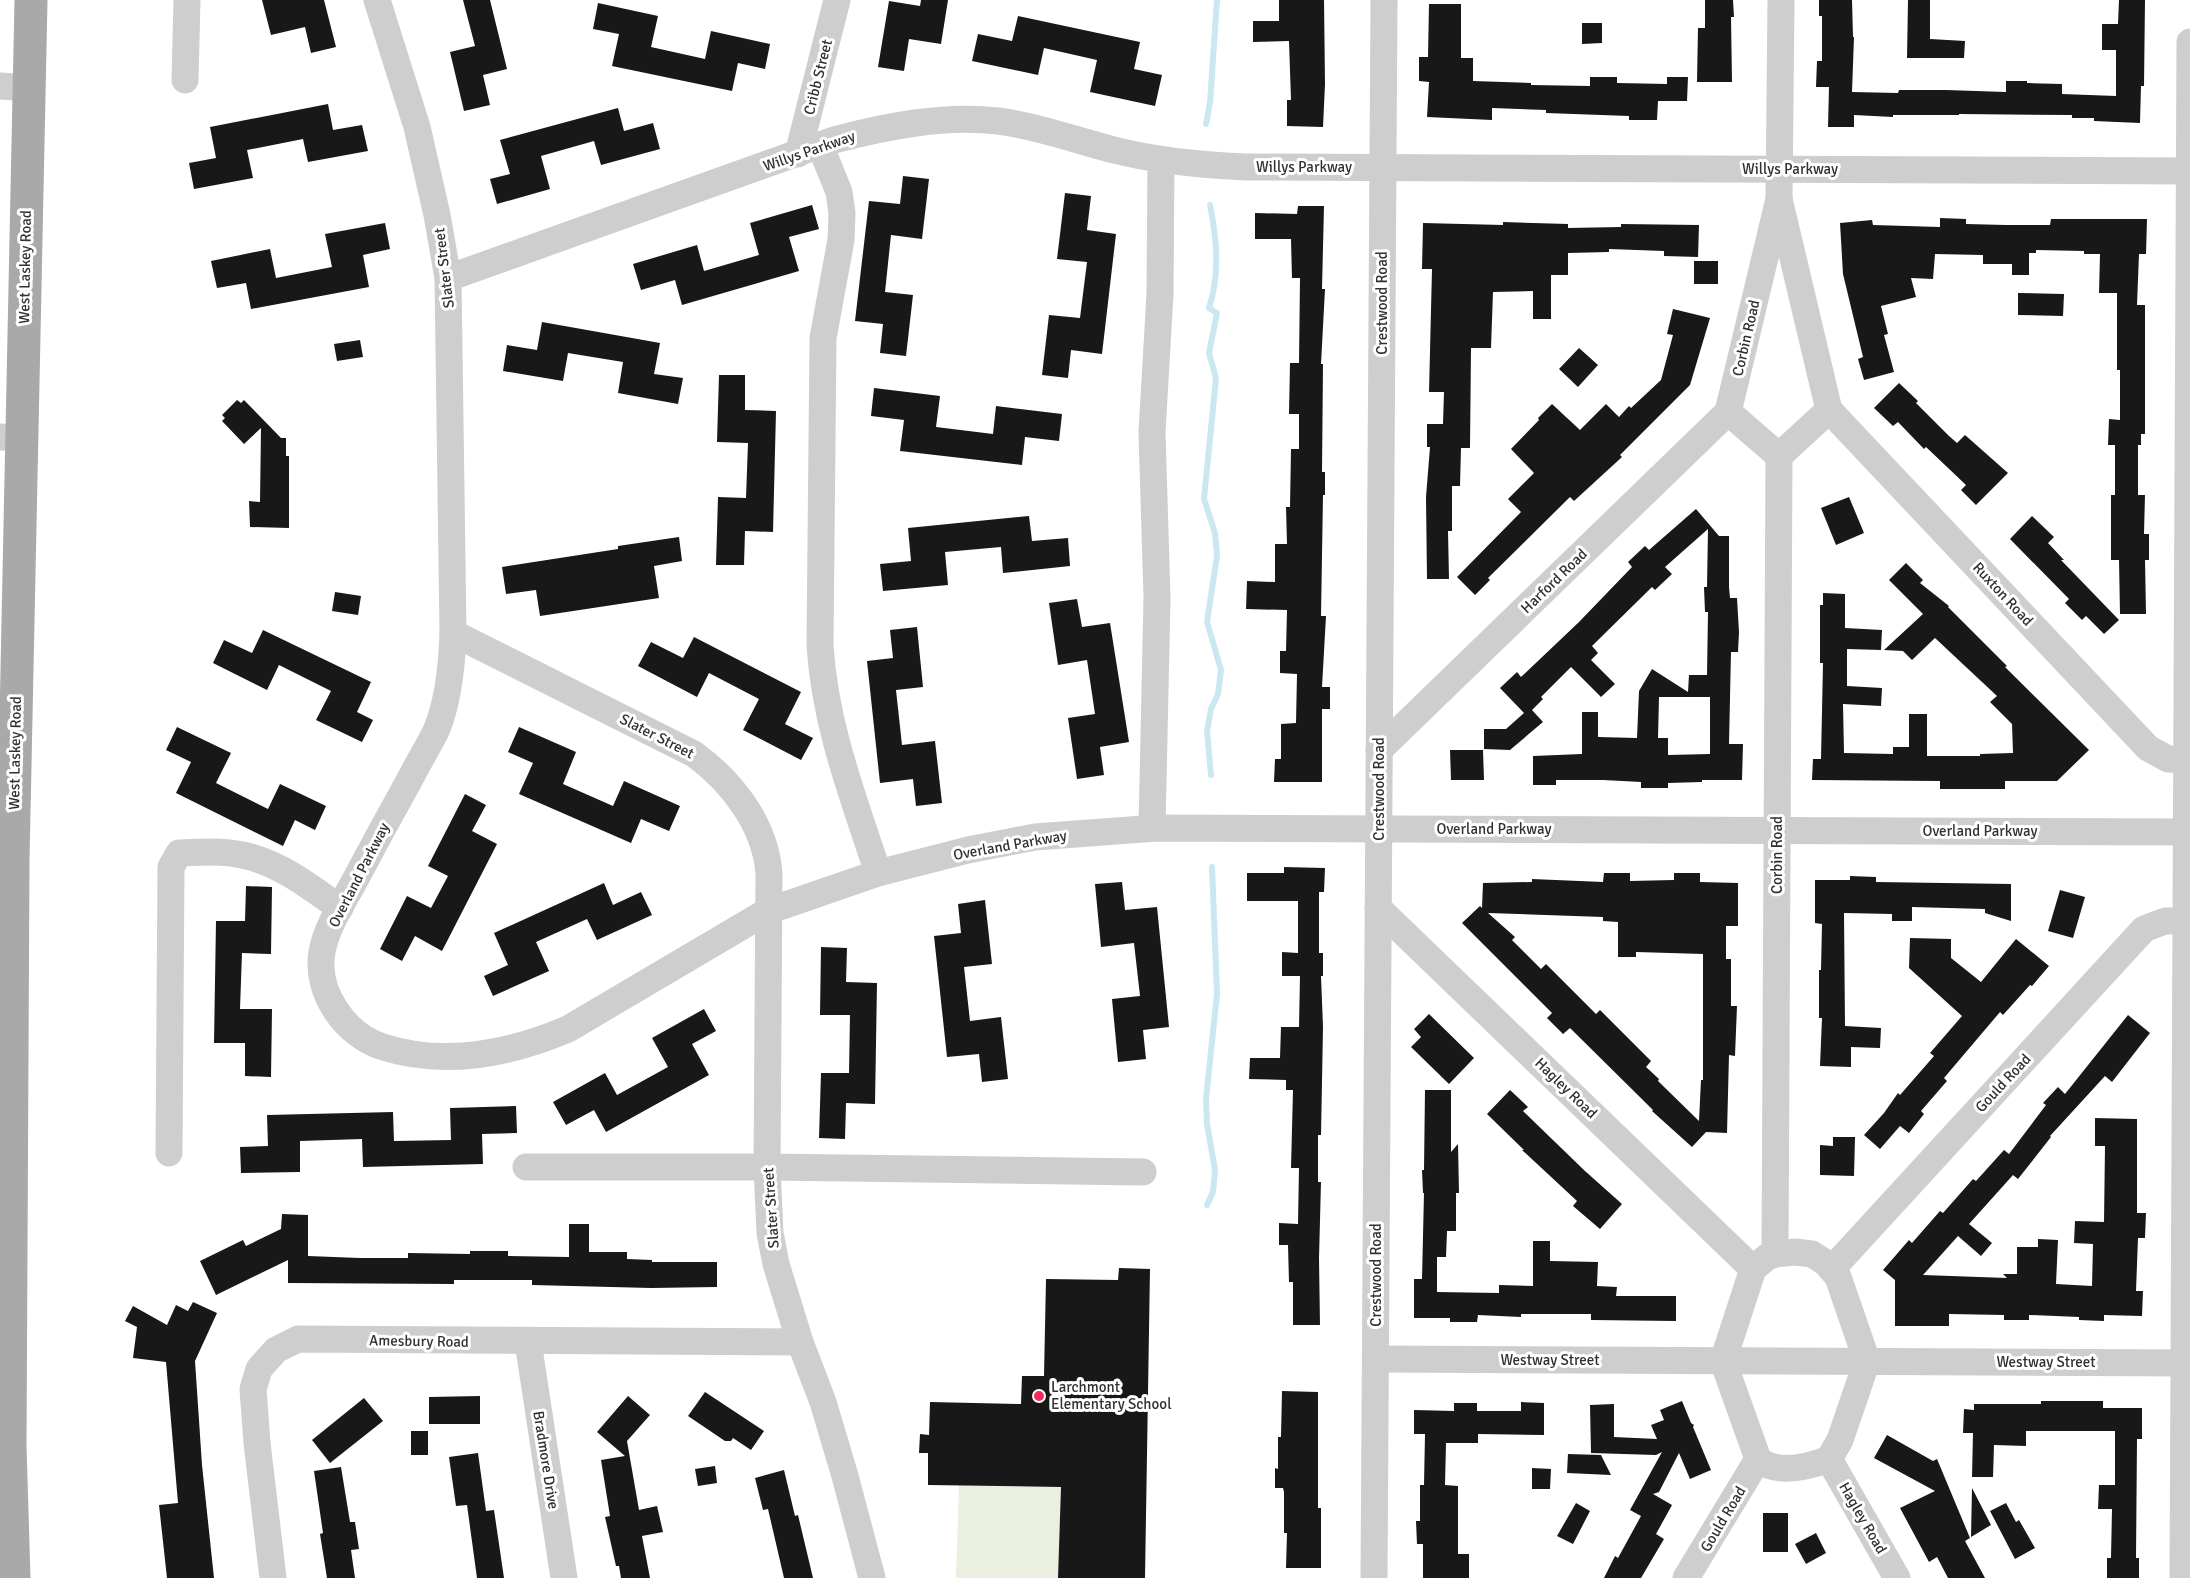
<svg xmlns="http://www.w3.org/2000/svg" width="2190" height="1578" viewBox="0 0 2190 1578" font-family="Signika,sans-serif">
<rect width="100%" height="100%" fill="#fff"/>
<!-- green -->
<polygon fill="#eaefdf" points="959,1485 1061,1487 1058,1578 956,1578"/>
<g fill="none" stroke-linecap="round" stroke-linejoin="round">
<!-- stream -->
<g stroke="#cae8ef" stroke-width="6">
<polyline points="1206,124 1210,103 1217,0"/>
<path d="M1210,205C1217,240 1220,273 1209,308L1217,313L1209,353L1216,378L1204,499L1215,533L1217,556L1207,622L1221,670L1218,694L1211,709L1207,731L1211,775"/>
<polyline points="1207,1205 1213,1192 1215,1170 1207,1124 1206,1099 1217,994 1212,867"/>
</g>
</g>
<!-- building -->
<g fill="#181818" fill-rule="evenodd">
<polygon points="262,0 324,0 336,47 311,53 305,27 271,35"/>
<polygon points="463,0 490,0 507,69 483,75 490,105 464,111 450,52 475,46"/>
<polygon points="921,0 948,0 941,44 909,39 904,71 878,67 889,1 920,6"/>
<polygon points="1279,0 1324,0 1325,84 1323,127 1287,126 1287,100 1291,100 1289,41 1253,42 1253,21 1279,21"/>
<polygon points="1705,0 1733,0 1734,17 1731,17 1732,82 1697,82 1698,28 1705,28"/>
<polygon points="1819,0 1852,0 1853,37 1854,37 1852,92 1898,93 1899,90 1946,90 2006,92 2006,81 2027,81 2027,83 2062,84 2062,94 2116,96 2116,50 2102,50 2102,24 2118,24 2119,0 2145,0 2144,86 2141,86 2140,123 2094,121 2094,118 2072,118 2072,115 1959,114 1959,115 1893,115 1893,117 1854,115 1854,127 1828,127 1829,87 1816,87 1817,61 1822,61 1822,16 1819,16"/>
<polygon points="1908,0 1930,0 1930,39 1965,41 1964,58 1907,58"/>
<polygon points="598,3 658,16 651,47 705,59 711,31 770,44 765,69 738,63 732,91 612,66 619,34 593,29"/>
<polygon points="1429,4 1461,4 1461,58 1473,58 1473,81 1531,83 1531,85 1590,86 1590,77 1617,77 1617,83 1667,84 1667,77 1688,77 1687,101 1658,101 1657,120 1629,120 1629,116 1546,113 1546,110 1492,108 1492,120 1427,117 1429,82 1419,81 1419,57 1428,57"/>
<polygon points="1018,16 1140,42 1134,69 1162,75 1155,106 1090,92 1097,60 1044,48 1038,75 972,61 978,34 1012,41"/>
<polygon points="1582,23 1602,23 1602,43 1582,44"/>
<polygon points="328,104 333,130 362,125 368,151 308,162 303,139 247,150 253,178 194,189 189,163 216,158 210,127"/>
<polygon points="618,108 624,131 653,123 660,149 601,165 594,141 541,156 550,189 497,204 490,179 510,174 500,140"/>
<polygon points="903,176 929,179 922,239 891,235 885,292 913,295 906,356 880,353 883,324 855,321 869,201 900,204"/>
<polygon points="1065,193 1091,196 1087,230 1116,234 1102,354 1071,350 1068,378 1042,375 1049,315 1080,318 1087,262 1057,259"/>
<polygon points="812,205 819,229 789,237 799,271 682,305 675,280 641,290 633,264 697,245 704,271 759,255 750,223"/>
<polygon points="1298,206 1324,206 1322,289 1325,289 1321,364 1323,364 1322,472 1325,472 1325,495 1323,495 1321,616 1326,616 1322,687 1330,687 1330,709 1322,709 1322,782 1274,782 1275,759 1281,759 1281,724 1296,723 1297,674 1280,673 1280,651 1286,651 1287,610 1246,609 1247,581 1275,582 1275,544 1287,544 1286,507 1290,507 1291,449 1299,449 1299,414 1289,414 1290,363 1299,363 1300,278 1292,278 1291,239 1255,239 1255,213 1297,214"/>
<polygon points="1940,218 1966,219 1966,224 2006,225 2050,225 2051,219 2147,219 2146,254 2139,254 2137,305 2145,305 2145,434 2141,434 2141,445 2138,445 2138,495 2145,495 2144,534 2149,534 2149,560 2145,560 2146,614 2120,614 2119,560 2111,560 2111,495 2115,495 2115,445 2108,445 2109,419 2120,420 2120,370 2117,370 2117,293 2099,293 2100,254 2084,254 2084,251 2036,250 2036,253 2029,253 2029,275 2012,275 2012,264 1983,264 1983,255 1935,254 1933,279 1911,278 1916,297 1881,306 1888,334 1884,335 1894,372 1864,380 1858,359 1863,357 1843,274 1840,223 1872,220 1873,225 1940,227"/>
<polygon points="1503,222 1568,224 1568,228 1621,227 1621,224 1699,225 1698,257 1664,256 1664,251 1609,249 1609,252 1568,253 1568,275 1551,275 1551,319 1533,319 1533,291 1493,292 1491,348 1471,348 1470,448 1461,448 1460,486 1452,486 1452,531 1448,531 1449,579 1427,579 1426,497 1430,447 1427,447 1427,424 1443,424 1444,392 1429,392 1432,269 1422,269 1423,223 1503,225"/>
<polygon points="385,223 390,249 363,255 369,287 251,309 246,283 217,288 211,261 270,249 276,278 332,267 325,234"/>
<rect x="1694" y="261" width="24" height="23"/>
<polygon points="2018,293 2064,294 2063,316 2018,315"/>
<polygon points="1673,309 1710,318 1690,385 1620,455 1622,457 1574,501 1570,497 1488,578 1490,580 1475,595 1457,577 1521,512 1508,499 1534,473 1511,449 1539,420 1538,418 1552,404 1580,430 1606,404 1619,417 1629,406 1631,408 1661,380 1673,335 1667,334"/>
<polygon points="542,322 660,343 654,374 683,378 678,404 618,393 623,362 568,353 563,381 503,371 507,345 537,350"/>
<polygon points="360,340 363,357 337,361 334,344"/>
<polygon points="1579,348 1598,365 1578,387 1559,369"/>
<polygon points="719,375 745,375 745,410 776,411 773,532 745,531 744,565 716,565 718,497 746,498 748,443 717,442"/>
<polygon points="1899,383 1918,401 1916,403 1949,436 1957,443 1965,435 2008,473 1976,505 1961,490 1966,485 1926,447 1924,449 1898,422 1893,426 1874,408"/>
<polygon points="874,388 940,396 936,427 993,434 996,406 1062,414 1059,441 1025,437 1022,465 900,451 904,420 871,416"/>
<polygon points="237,400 241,403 244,400 281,438 286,438 286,456 289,456 289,528 250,527 249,501 260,502 261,428 244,444 222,421 225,418 222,415"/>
<polygon points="1849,497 1864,533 1836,545 1821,508"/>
<path d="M1696,509L1719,536H1729V587L1730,598H1737L1739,632L1738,652H1731L1729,744H1743L1742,780H1702V782L1668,783V788H1641V782L1603,780H1556V785H1533V756L1582,754V712H1598V737L1637,738L1639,691L1652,669L1688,692L1689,675H1707L1708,612H1705L1704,587H1707L1708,529L1665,567L1672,574L1655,590L1652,587L1592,646L1598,653L1591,660L1615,684L1601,697L1571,667L1541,697L1543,699L1532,710L1543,722L1510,750L1484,749V729H1506L1524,713L1500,688L1517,672L1521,677L1579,622L1632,567L1628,562L1645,546L1649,550ZM1659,697H1710V754L1668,755V738H1658Z"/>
<polygon points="1029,516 1032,541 1068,538 1070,566 1003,573 1001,547 945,552 948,585 883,591 880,564 911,561 908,528"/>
<polygon points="2032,516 2054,537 2048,543 2064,560 2061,560 2119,620 2104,634 2086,616 2082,620 2065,603 2069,599 2010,539"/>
<polygon points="679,537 682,561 654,566 659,598 540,616 536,590 506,594 502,567 618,549 618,546"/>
<polygon points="1906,563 1923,580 1920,583 1949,606 1948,607 2007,666 2005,667 2089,750 2057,781 2005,781 2005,789 1940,789 1940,781 1812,780 1813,759 1821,759 1823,663 1820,663 1820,605 1823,605 1823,593 1845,594 1845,628 1882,630 1881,650 1847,649 1847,686 1882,688 1881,706 1843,704 1844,753 1893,754 1893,747 1909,747 1909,714 1927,714 1927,756 1980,756 1980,754 2013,753 2012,724 1990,702 1997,696 1935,638 1912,660 1903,651 1884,650 1923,614 1889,580"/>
<polygon points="335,592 361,596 358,615 332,611"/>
<polygon points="1077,599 1082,627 1110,623 1129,742 1100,747 1104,775 1077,779 1068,718 1095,714 1087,660 1058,665 1049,603"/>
<polygon points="917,627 923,687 896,690 902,745 935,741 942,803 916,806 913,779 880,783 867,661 893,658 890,630"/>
<polygon points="263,630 371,682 357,712 373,720 362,742 316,720 331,691 279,665 267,690 213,663 224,640 252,653"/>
<polygon points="694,637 801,692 785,724 813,738 801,760 743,730 759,699 709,673 697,697 638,666 651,642 683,658"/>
<polygon points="177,727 231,753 216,783 268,809 280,784 326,806 315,830 295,820 283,846 176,793 191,762 166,750"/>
<polygon points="519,727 576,752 563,784 613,806 624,781 680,806 669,831 641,819 631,843 519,794 533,763 508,752"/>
<polygon points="1450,750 1483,750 1484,780 1451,780"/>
<polygon points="465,794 486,805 472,831 497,844 442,951 415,936 402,961 380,949 407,896 431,908 448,876 428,866"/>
<polygon points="1284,867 1325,868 1324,892 1319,892 1319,953 1323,953 1323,976 1321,976 1323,1027 1321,1135 1318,1135 1318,1182 1321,1182 1319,1258 1320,1325 1293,1325 1293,1282 1289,1282 1288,1245 1279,1245 1279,1223 1298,1224 1299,1168 1291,1168 1293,1090 1286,1090 1286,1080 1249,1079 1250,1058 1280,1058 1281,1027 1299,1027 1300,976 1282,976 1282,952 1298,953 1298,901 1247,901 1247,873 1284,873"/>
<path d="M1604,873H1630V881L1674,880V873H1700V882L1738,883V926H1726V959H1731V1006H1737L1735,1056L1729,1055L1727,1133L1706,1132L1692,1147L1652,1111L1653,1110L1570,1028L1563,1034L1547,1018L1552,1013L1462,923L1480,906L1482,908L1483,883L1532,882V879L1603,882ZM1488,913L1603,917V921L1618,922V957H1636V952L1703,954V1080H1701L1699,1121L1658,1081L1659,1079L1646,1067L1651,1061L1600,1010L1596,1014L1546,964L1541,969L1512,940L1515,937Z"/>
<polygon points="1850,876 1876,877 1876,882 2011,884 2011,921 1985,913 1985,909 1912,907 1912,921 1892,921 1892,914 1844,913 1845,1026 1881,1028 1880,1048 1851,1047 1851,1067 1820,1066 1822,1018 1819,1018 1819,970 1821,970 1822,924 1815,923 1815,880 1850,880"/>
<polygon points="1122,882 1125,910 1157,907 1169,1027 1143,1030 1146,1059 1118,1062 1112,999 1140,996 1134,943 1101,947 1095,884"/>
<polygon points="604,883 613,905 641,892 652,915 597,940 587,919 536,942 549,971 493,996 484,976 508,965 494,933"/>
<polygon points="246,886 272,887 271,954 242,953 240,1009 272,1009 271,1077 245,1076 245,1043 214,1043 216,921 245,921"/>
<polygon points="2060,890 2085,897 2073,938 2048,931"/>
<polygon points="985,900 992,964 964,967 970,1021 1001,1017 1008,1079 982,1082 979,1054 947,1057 934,936 961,933 958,904"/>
<polygon points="1910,938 1951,939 1951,958 1981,982 2016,939 2049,966 2032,986 2030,985 2003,1015 2000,1012 1944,1078 1947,1081 1921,1111 1924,1114 1909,1133 1900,1126 1880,1149 1864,1135 1884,1113 1898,1093 1900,1095 1934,1056 1930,1053 1962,1016 1909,968"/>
<polygon points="821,947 847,948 846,982 877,983 875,1104 846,1103 845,1139 819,1138 821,1073 849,1073 850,1015 820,1015"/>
<polygon points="704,1009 716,1031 692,1044 709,1075 606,1132 594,1110 566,1125 553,1102 605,1073 617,1095 668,1067 652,1038"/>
<polygon points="1429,1014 1474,1058 1449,1084 1411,1047 1421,1037 1414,1029"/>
<polygon points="2128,1015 2150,1033 2112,1082 2105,1076 2050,1136 2051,1137 2018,1179 2013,1175 1969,1224 1992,1243 1981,1256 1958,1236 1923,1275 2007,1278 2003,1274 2017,1274 2017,1247 2038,1247 2038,1239 2058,1240 2056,1284 2092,1286 2093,1244 2074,1243 2075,1221 2104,1222 2105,1146 2095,1146 2095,1118 2137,1119 2137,1213 2146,1213 2145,1238 2138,1238 2136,1291 2143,1291 2142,1316 2104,1315 2104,1321 2079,1320 2079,1317 2029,1315 2029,1320 2004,1320 2004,1315 1949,1314 1949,1326 1895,1326 1895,1280 1883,1270 1909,1240 1912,1243 1940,1211 1943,1213 1973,1179 1976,1181 2004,1150 2009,1154 2046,1105 2043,1103 2058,1087 2065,1094"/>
<polygon points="1425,1090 1451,1090 1451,1152 1458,1144 1459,1193 1456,1193 1456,1231 1447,1231 1446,1257 1437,1257 1437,1292 1499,1293 1499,1285 1533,1286 1533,1241 1550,1241 1550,1261 1598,1262 1597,1286 1617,1287 1616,1296 1676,1296 1676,1321 1591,1320 1591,1314 1521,1314 1521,1317 1478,1315 1477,1322 1450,1322 1450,1318 1414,1318 1414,1279 1422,1279 1424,1193 1423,1193 1422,1170 1424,1170"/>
<polygon points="1510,1090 1528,1107 1523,1111 1585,1171 1622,1204 1600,1229 1573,1206 1577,1201 1522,1150 1524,1150 1487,1114"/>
<polygon points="516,1106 517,1133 482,1134 483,1164 363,1167 362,1139 300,1141 300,1172 241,1173 240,1147 268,1146 267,1115 393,1112 394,1141 451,1140 450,1108"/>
<polygon points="1833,1137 1855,1137 1854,1176 1820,1175 1820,1145 1833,1146"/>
<polygon points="282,1214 308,1215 308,1256 360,1258 408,1258 408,1253 470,1254 470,1251 508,1251 508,1256 569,1257 569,1224 589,1224 589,1252 627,1252 627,1259 652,1260 652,1262 717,1262 717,1287 651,1288 532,1285 532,1280 454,1280 454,1284 288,1283 288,1260 216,1295 200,1261 243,1240 246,1246 281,1229"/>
<polygon points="1119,1268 1150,1269 1145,1578 1058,1578 1061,1487 928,1485 928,1453 919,1453 920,1434 929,1435 930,1402 1021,1404 1022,1376 1044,1376 1046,1279 1118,1280"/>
<polygon points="193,1302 217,1313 195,1361 202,1465 214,1578 167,1578 159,1505 178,1503 166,1362 133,1358 137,1327 125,1321 133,1306 167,1325 176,1305 188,1311"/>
<polygon points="1282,1391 1318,1392 1318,1508 1321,1508 1321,1568 1286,1568 1287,1533 1284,1533 1284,1492 1283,1488 1275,1488 1275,1468 1278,1469 1278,1437 1281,1437"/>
<polygon points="705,1392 764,1431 751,1450 733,1438 731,1441 725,1441 688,1416"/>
<polygon points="480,1396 480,1424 429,1424 429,1397"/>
<polygon points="628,1396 650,1415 627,1441 639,1510 657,1506 663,1532 642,1536 650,1578 621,1578 619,1566 616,1566 605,1517 610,1516 601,1460 625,1456 597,1432"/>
<polygon points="364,1398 383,1421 330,1463 312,1440"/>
<polygon points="1682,1401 1691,1423 1694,1425 1693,1427 1711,1470 1690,1479 1679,1453 1659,1492 1653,1494 1672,1505 1656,1534 1664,1539 1641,1578 1604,1578 1615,1556 1618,1558 1641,1516 1630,1510 1662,1452 1656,1455 1591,1453 1590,1405 1614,1404 1614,1437 1657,1439 1651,1425 1664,1420 1660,1410"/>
<polygon points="2041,1401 2103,1401 2103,1408 2142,1408 2142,1439 2137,1439 2136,1558 2139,1558 2139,1578 2107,1578 2107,1558 2111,1558 2112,1509 2098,1509 2099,1485 2115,1485 2115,1431 2026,1431 2026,1446 1994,1445 1993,1477 1972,1477 1973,1433 1963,1433 1964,1409 1974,1410 1974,1404 2041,1404"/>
<polygon points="1521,1402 1544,1403 1544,1435 1478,1434 1478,1443 1446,1443 1445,1485 1458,1486 1458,1554 1469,1554 1469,1578 1423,1578 1423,1544 1417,1544 1416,1521 1420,1521 1420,1485 1424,1485 1425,1434 1414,1434 1414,1410 1454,1411 1454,1403 1477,1403 1477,1411 1521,1411"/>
<rect x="411" y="1431" width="17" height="24"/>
<polygon points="1887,1435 1933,1461 1937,1459 1970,1538 1965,1541 1985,1578 1948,1578 1937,1557 1929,1562 1900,1508 1935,1491 1874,1458"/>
<polygon points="478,1453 486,1511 494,1510 504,1578 477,1578 467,1505 456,1506 449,1457"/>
<polygon points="1568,1454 1601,1455 1611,1475 1567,1473"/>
<polygon points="715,1466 717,1483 698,1486 695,1469"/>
<polygon points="341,1467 350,1522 355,1522 359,1549 351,1550 355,1578 327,1578 320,1534 323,1533 314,1471"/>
<polygon points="1532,1468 1551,1469 1550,1489 1532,1489"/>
<polygon points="784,1470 795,1516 798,1515 813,1578 784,1578 768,1509 763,1510 755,1478"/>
<polygon points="1972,1488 1991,1525 1971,1537"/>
<polygon points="1576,1503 1590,1511 1573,1544 1557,1536"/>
<polygon points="2006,1503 2016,1522 2019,1520 2035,1548 2015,1559 1990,1511"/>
<rect x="1763" y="1513" width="25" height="39"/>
<polygon points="1816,1533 1826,1553 1806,1564 1795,1544"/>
</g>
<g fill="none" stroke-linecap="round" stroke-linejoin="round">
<!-- minor -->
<g stroke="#cecece" stroke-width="27">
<path d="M377,0L417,127L437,215L448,278L453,633C452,664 448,703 436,731C428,747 418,763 410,779C391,813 372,848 354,882C342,904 326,928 322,952C315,992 345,1035 383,1047C446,1067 509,1054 568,1029L768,911L878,873L968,850L1035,837L1157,828L2190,832"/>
<polyline points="185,80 187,0"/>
<polyline points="0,86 29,88"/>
<path d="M820,145L839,192L842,213L841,240L823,338L820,645C825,726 853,796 878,873"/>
<polyline points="798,154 837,0"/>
<path d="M448,278L834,140C887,126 943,115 998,121C1037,126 1075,140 1114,150C1157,161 1201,165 1245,167L2190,171"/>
<polyline points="1829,410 2148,748 2168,759 2187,760"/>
<polyline points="1728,412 1779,199 1781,0"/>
<polyline points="1728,412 1779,456"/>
<polyline points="0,437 22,438"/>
<path d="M453,633L694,754C732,782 765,824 769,873L767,1167L770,1233L776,1264L800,1342L823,1402L845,1476L872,1578"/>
<polyline points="1379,750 1728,412"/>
<polyline points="1152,828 1157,598 1152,432 1160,294 1161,160"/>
<polyline points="1378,908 1753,1269"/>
<path d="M169,1153L171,867L179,853C204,852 230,850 254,858C285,867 314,890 340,908"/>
<polyline points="526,1167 767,1167 1143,1172"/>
<path d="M1795,1252L1812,1254L1826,1263L1838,1277L1867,1361L1840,1440L1829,1459C1808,1467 1777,1475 1758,1459L1723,1361L1753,1269L1767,1257L1775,1254Z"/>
<polyline points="1775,1254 1779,456 1829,410 1779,199"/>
<polyline points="1832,1269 2144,929 2165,921 2187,921"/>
<polyline points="528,1342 564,1578"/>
<polyline points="1376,1359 2190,1363"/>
<polyline points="1829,1459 1897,1578"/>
<polyline points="273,1578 257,1443 253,1389 259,1369 276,1350 298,1339 800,1342"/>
<polyline points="1374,1578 1384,0"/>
<polyline points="1686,1578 1758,1459"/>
<polyline points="2183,1578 2190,42"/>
</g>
<!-- major -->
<polyline stroke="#a9a9a9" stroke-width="33" points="14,1578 10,1446 13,861 31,0"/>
</g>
<!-- markers -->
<circle fill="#f22a5e" stroke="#fff" stroke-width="2" cx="1039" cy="1396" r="6"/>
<g text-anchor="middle" stroke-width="6" stroke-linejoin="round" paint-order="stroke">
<!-- street labels -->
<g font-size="15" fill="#313131" stroke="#fff">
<text transform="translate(818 77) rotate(-76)" y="5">Cribb Street</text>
<text transform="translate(809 151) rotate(-19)" y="5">Willys Parkway</text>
<text x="1304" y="172">Willys Parkway</text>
<text x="1790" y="174">Willys Parkway</text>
<text transform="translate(25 267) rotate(-89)" y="5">West Laskey Road</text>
<text transform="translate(444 268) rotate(-97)" y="5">Slater Street</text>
<text transform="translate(1382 303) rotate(-90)" y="5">Crestwood Road</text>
<text transform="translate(1746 338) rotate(-77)" y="5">Corbin Road</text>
<text transform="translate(1554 581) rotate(-44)" y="5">Harford Road</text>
<text transform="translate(2003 594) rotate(47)" y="5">Ruxton Road</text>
<text transform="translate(657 736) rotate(27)" y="5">Slater Street</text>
<text transform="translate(15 753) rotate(-89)" y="5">West Laskey Road</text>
<text transform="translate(1379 789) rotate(-90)" y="5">Crestwood Road</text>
<text x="1494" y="834">Overland Parkway</text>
<text x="1980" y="836">Overland Parkway</text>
<text transform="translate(1010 845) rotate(-10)" y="5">Overland Parkway</text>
<text transform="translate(1777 855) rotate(-90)" y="5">Corbin Road</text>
<text transform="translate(359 875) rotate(-63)" y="5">Overland Parkway</text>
<text transform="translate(2003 1083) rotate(-47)" y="5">Gould Road</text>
<text transform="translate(1566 1088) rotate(44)" y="5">Hagley Road</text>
<text transform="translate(771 1208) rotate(-94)" y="5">Slater Street</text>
<text transform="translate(1376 1275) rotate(-90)" y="5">Crestwood Road</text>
<text transform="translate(419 1341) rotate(1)" y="5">Amesbury Road</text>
<text x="1550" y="1365">Westway Street</text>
<text x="2046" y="1367">Westway Street</text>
<text transform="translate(546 1460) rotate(81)" y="5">Bradmore Drive</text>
<text transform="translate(1863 1518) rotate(60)" y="5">Hagley Road</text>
<text transform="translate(1723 1519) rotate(-59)" y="5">Gould Road</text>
</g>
<!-- poi labels -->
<g font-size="15" fill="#313131" stroke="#fff" text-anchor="start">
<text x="1051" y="1392">Larchmont<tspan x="1051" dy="17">Elementary School</tspan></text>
</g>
</g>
</svg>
